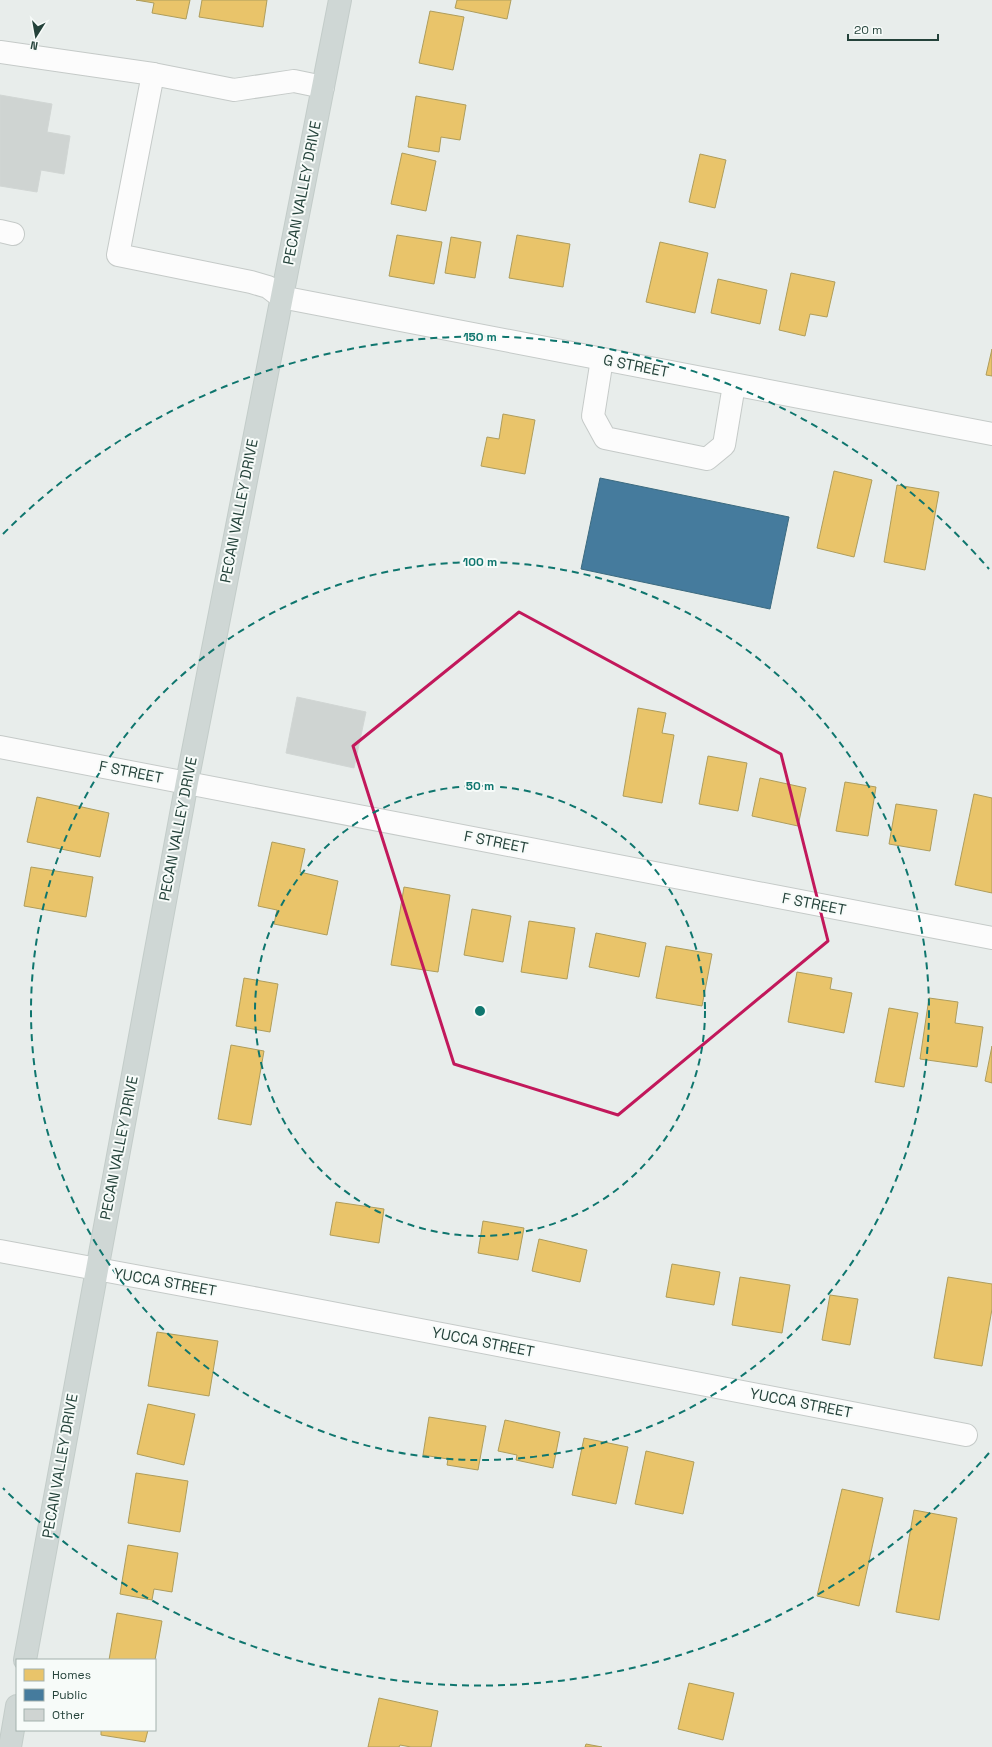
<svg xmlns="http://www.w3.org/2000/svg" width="992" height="1747" viewBox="0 0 992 1747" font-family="'Space Grotesk',sans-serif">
<rect width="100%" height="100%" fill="#e8edeb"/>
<!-- homes -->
<g fill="#e9c46a" stroke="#ae9d5c">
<polygon points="136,0 190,0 186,19 152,13 154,3"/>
<polygon points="202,0 267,0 263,27 199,17"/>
<polygon points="457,0 511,0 507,19 455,8"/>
<polygon points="430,11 464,17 453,70 419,63"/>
<polygon points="416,96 466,105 460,140 441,137 439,152 408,147"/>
<polygon points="402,153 436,161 426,211 391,204"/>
<polygon points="700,154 726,160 715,208 689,202"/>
<polygon points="397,235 442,242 434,284 389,276"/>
<polygon points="517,235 570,244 563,287 509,278"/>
<polygon points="451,237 481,242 475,278 445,273"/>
<polygon points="660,242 708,253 695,313 646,302"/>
<polygon points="791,273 835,282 827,317 810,314 805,336 779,330"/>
<polygon points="718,279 767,290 760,324 711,313"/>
<polygon points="992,349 992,376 986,375"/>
<polygon points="503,414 535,420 525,474 481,466 487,437 499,439"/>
<polygon points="834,471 872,480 854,557 817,548"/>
<polygon points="897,485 939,492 925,570 884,562"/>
<polygon points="638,708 666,713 662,733 674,735 662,803 623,796"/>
<polygon points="708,756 747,763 738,811 699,804"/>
<polygon points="760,778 806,788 798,826 752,816"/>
<polygon points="845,782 876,787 868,836 836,831"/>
<polygon points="974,794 992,798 992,893 955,885"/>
<polygon points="37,797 109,813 100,857 27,842"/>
<polygon points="896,804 937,810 930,851 889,844"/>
<polygon points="272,842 305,849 300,872 338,881 327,935 274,924 277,910 258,906"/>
<polygon points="31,867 93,877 86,917 24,906"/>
<polygon points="404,887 450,895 438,972 391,965"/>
<polygon points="472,909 511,916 503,962 464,955"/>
<polygon points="529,921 575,928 567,979 521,972"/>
<polygon points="596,933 646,943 639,977 589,967"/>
<polygon points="666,946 712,954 702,1006 656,998"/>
<polygon points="797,972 832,978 830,989 852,993 844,1033 788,1022"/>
<polygon points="244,978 278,984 270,1032 236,1026"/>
<polygon points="929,998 958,1002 955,1023 983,1027 977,1067 920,1059"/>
<polygon points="889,1008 918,1013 904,1087 875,1082"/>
<polygon points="231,1045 264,1051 251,1125 218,1119"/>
<polygon points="992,1046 992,1083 985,1081"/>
<polygon points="336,1202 384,1209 379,1243 330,1235"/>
<polygon points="483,1221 524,1228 518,1260 478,1253"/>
<polygon points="539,1239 587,1250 580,1282 532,1271"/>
<polygon points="672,1264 720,1272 714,1305 666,1297"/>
<polygon points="740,1277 790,1285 782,1333 732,1325"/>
<polygon points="948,1277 992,1284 992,1309 982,1366 934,1358"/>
<polygon points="830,1295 858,1299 850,1345 822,1340"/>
<polygon points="157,1332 218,1341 209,1396 148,1386"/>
<polygon points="148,1404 195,1414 184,1465 137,1454"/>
<polygon points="429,1417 486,1426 478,1470 447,1465 448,1459 423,1455"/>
<polygon points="505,1420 560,1432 553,1468 516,1460 517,1455 498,1451"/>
<polygon points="584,1438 628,1447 616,1504 572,1495"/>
<polygon points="646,1451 694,1462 683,1514 635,1504"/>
<polygon points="136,1473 188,1481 180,1532 128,1523"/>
<polygon points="842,1489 883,1498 859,1606 817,1596"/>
<polygon points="914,1510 957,1518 939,1620 896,1612"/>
<polygon points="128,1545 178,1553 172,1592 154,1589 152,1600 120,1594"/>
<polygon points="117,1613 162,1621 155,1660 109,1660"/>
<polygon points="689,1683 734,1693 723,1740 678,1729"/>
<polygon points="379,1698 438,1711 431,1747 411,1747 400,1745 399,1747 368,1747"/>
<polygon points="101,1730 148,1730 145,1742 101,1735"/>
<polygon points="586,1744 602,1747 585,1747"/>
</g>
<!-- public -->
<polygon fill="#457b9d" stroke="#3b6a7f" points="600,478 789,517 770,609 581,569"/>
<!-- building -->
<g fill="#cfd4d2" stroke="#d1d6d4">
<polygon points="0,95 52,104 47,132 70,136 64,174 41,170 37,192 0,186"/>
<polygon points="297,697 366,712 354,768 286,753"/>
</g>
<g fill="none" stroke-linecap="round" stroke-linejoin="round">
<defs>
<g id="minor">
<polyline points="0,52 153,74"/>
<polyline points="323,87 294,81 234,90 153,74 118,255 251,282 268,287 281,297 992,434"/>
<polyline points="0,231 13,234"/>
<polyline points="602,359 593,416 605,438 707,459 724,445 734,385"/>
<polyline points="0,747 992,938"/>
<polyline points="0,1251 259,1299 966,1435"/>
</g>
<g id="major">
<polyline points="25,1660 187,782 340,0"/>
<polyline points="10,1747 17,1706"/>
</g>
</defs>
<!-- minor casing -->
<use href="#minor" stroke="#c5cac8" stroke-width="24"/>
<!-- major casing -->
<use href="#major" stroke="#c3ccc9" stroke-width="24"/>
<!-- minor -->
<use href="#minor" stroke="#fcfcfc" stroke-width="22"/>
<!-- major -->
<use href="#major" stroke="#cfd7d5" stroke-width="22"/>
</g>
<!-- marked area -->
<path fill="none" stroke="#c2185b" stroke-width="3" stroke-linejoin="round" d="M519,612L781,754L828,941L618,1115L454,1064L353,746Z"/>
<!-- distance rings -->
<g fill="none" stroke="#0f766e" stroke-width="2" stroke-dasharray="7 5">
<circle cx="480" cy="1011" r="225"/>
<circle cx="480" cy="1011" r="449"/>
<path d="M989 1453A674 674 0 0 1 3 1488M3 534A674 674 0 0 1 989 569"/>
</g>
<g text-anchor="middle" stroke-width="4" stroke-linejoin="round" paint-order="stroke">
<!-- street labels -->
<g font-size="15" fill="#24423a" stroke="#f7fbf9">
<text transform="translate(302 193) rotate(-79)" y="5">PECAN VALLEY DRIVE</text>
<text transform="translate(636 366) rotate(11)" y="5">G STREET</text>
<text transform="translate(239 511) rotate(-79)" y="5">PECAN VALLEY DRIVE</text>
<text transform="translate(131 772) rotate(11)" y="5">F STREET</text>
<text transform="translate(178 829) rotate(-79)" y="5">PECAN VALLEY DRIVE</text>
<text transform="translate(496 842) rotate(11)" y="5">F STREET</text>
<text transform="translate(814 904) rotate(11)" y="5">F STREET</text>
<text transform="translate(119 1148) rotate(-79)" y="5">PECAN VALLEY DRIVE</text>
<text transform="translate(165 1282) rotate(10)" y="5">YUCCA STREET</text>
<text transform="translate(483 1342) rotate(11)" y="5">YUCCA STREET</text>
<text transform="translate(801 1403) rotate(11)" y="5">YUCCA STREET</text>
<text transform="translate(60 1466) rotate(-80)" y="5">PECAN VALLEY DRIVE</text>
</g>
</g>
<circle cx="480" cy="1011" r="6" fill="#0f766e" stroke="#f7fbf9" stroke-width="2"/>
<g font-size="12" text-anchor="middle" font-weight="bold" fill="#0f766e" stroke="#f7fbf9" stroke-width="4" stroke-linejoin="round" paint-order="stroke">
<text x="480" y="341">150 m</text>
<text x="480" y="566">100 m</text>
<text x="480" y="790">50 m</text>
</g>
<!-- legend -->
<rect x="16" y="1659" width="140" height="72" fill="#f7fbf9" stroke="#a3b1ad"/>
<rect x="24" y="1669" width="20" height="12" fill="#e9c46a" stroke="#a3b1ad"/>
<text x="52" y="1679" font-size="12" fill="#24423a">Homes</text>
<rect x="24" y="1689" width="20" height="12" fill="#457b9d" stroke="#a3b1ad"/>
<text x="52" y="1699" font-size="12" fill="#24423a">Public</text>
<rect x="24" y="1709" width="20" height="12" fill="#cfd4d2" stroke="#a3b1ad"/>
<text x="52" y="1719" font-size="12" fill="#24423a">Other</text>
<!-- north arrow -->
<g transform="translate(36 36) rotate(191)" stroke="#f7fbf9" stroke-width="3" paint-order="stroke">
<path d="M0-3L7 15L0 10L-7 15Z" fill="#24423a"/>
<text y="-6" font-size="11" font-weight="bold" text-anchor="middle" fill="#24423a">N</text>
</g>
<!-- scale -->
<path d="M848 34v6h90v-6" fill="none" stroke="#24423a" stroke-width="2"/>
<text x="854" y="34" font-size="12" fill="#24423a" stroke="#f7fbf9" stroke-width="3" paint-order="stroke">20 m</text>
</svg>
